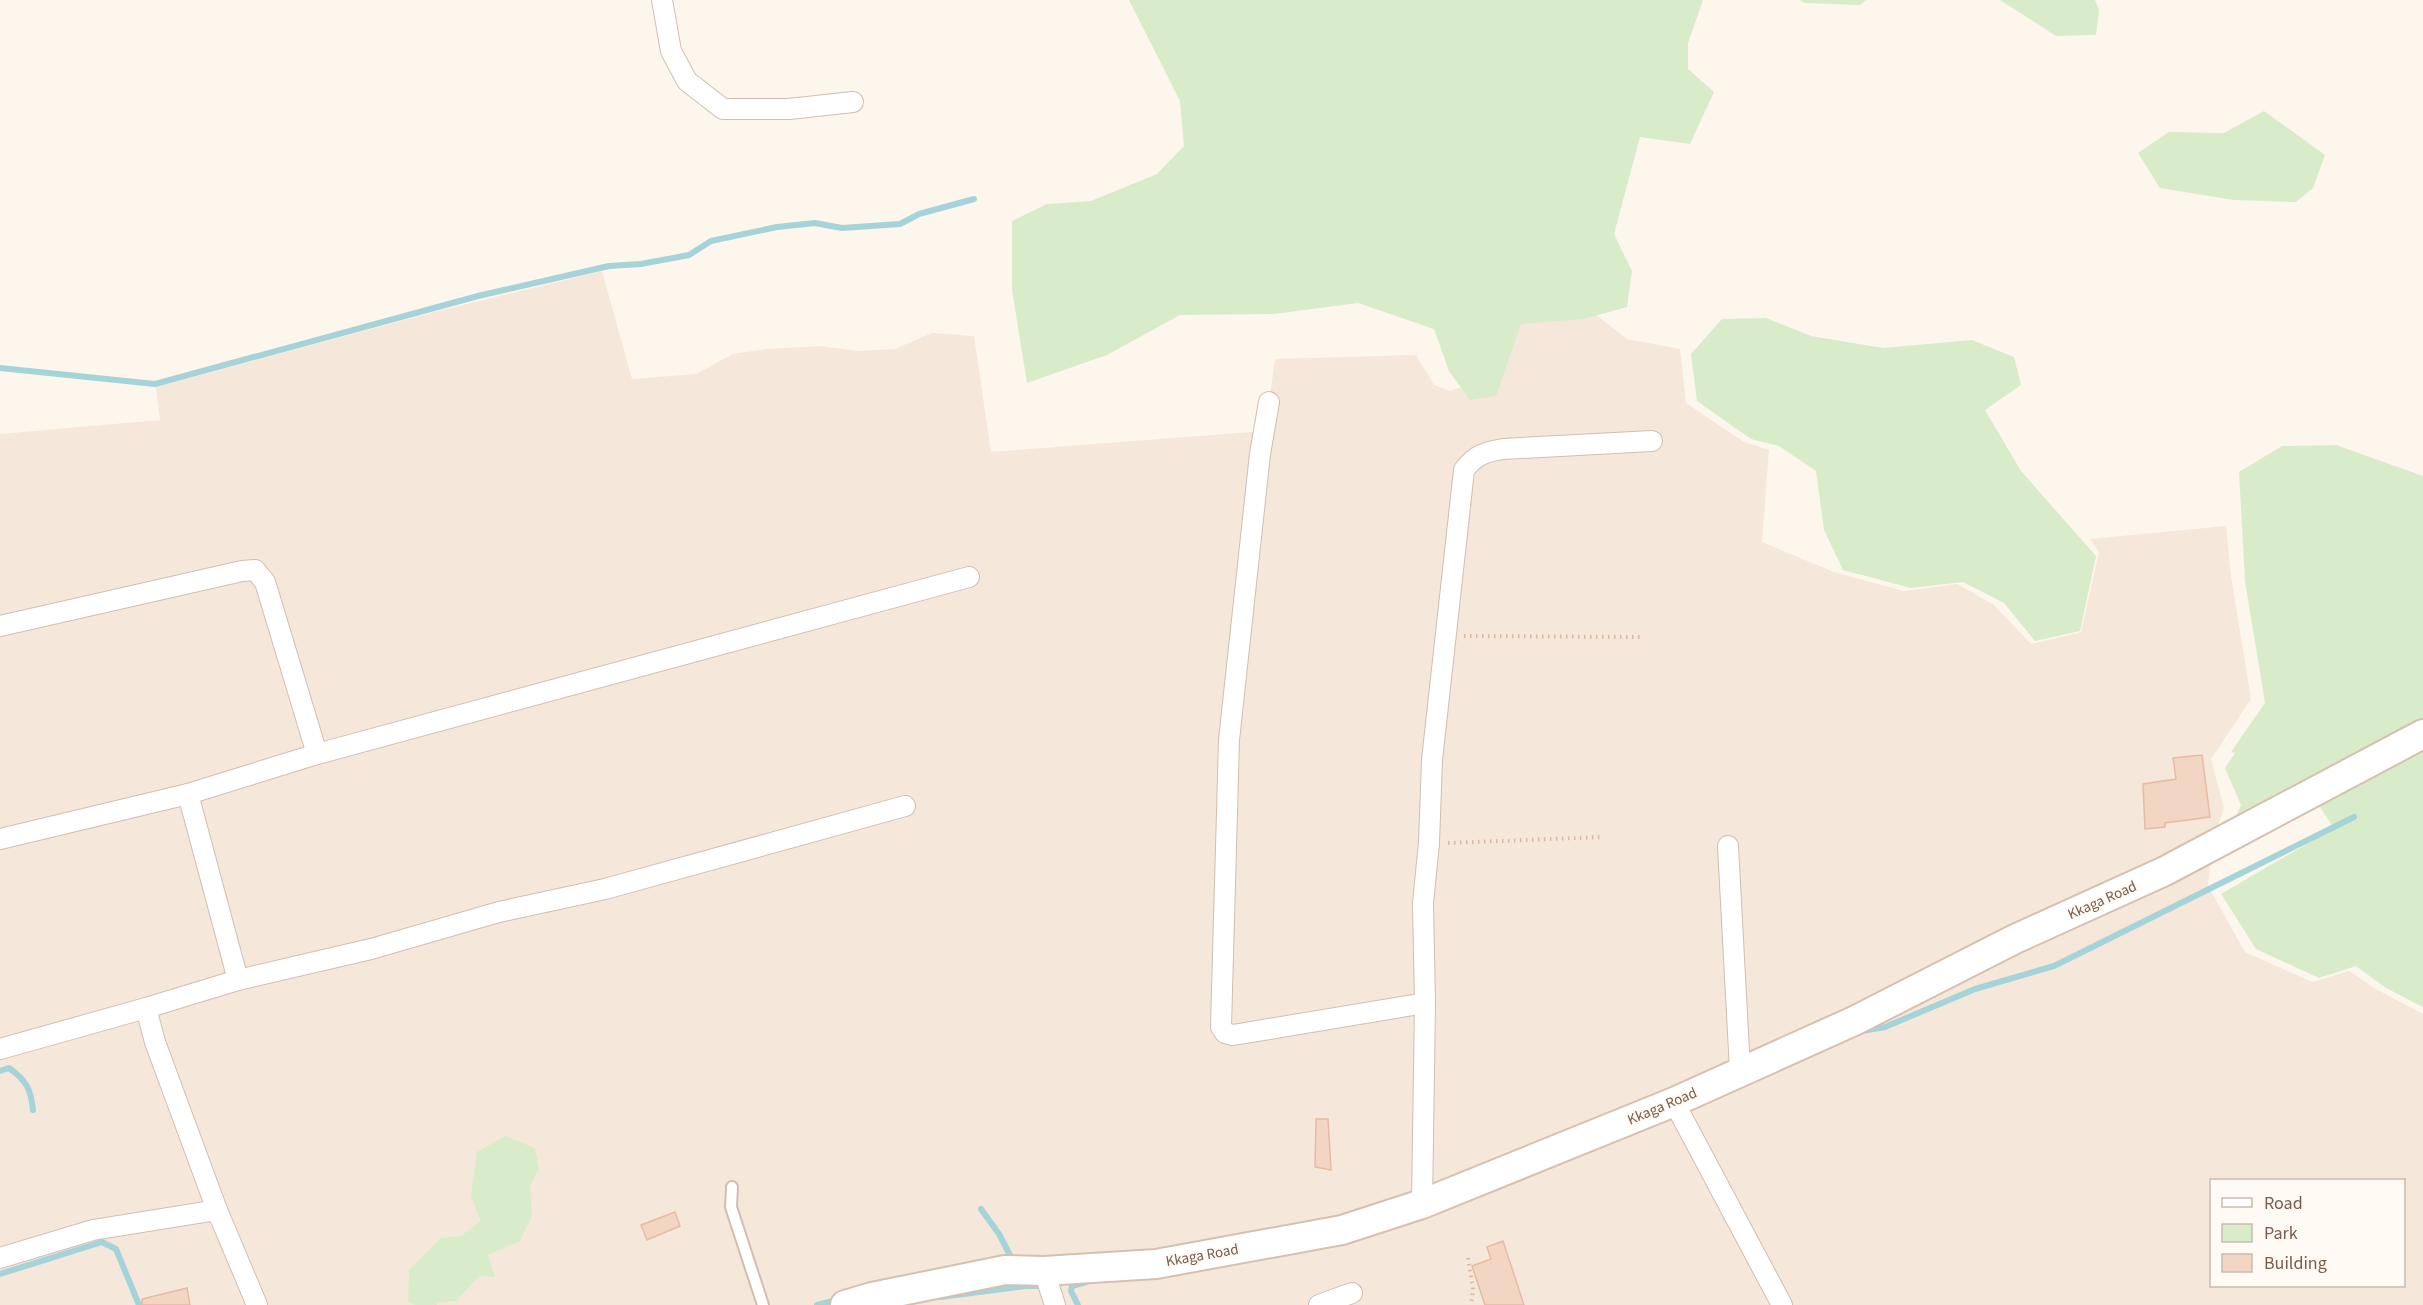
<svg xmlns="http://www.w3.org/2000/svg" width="2423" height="1305" viewBox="0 0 2423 1305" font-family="'Source Sans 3',sans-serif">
<rect width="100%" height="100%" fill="#fdf6ec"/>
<!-- residential -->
<path fill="#f5e8da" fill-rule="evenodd" d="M602,271L632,379L696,374L733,354L767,349L821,346L857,351L895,349L932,333L974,336L991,452L1265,431L1275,359L1416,355L1434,385L1450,391L1468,385L1475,360L1559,286L1627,339L1680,349L1686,403L1744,442L1769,450L1762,542L1834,572L1904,591L1957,584L1994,605L2031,644L2081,632L2099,552L2090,539L2226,526L2231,576L2251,699L2211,759L2224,808L2212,843L2208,886L2245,952L2312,982L2349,971L2376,989L2423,1014V1305H0V434L160,420L156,387L442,310ZM2212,1180H2404V1286H2212Z"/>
<!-- green -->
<g fill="#d8ecc9">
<polygon points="1129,0 1703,0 1688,43 1688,69 1714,92 1690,144 1640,137 1614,234 1632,271 1627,307 1583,319 1521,324 1496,396 1470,400 1449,371 1434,329 1358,303 1274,314 1180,315 1107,355 1027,383 1012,290 1012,221 1047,204 1091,201 1157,174 1184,146 1180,101"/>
<polygon points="1800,0 1866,0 1860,5 1804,3"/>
<polygon points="2000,0 2095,0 2099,10 2096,35 2056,36"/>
<polygon points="2264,111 2325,155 2313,188 2296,202 2233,200 2160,188 2138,153 2169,132 2224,133"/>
<polygon points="1766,318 1811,336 1883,348 1972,340 2014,357 2021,385 1985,410 2021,471 2096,556 2080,631 2035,641 2004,603 1963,582 1911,588 1843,570 1824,530 1816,471 1779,446 1751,439 1697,401 1691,354 1722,319"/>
<polygon points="2336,445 2423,476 2423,1007 2386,988 2356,966 2319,978 2256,949 2221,894 2334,828 2314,798 2225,841 2241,805 2225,768 2235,753 2231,752 2265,703 2245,581 2239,472 2282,446"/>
<polygon points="505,1136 535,1148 539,1169 530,1187 532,1216 520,1241 488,1255 495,1277 479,1276 456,1301 437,1303 437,1305 415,1305 408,1302 409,1270 441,1238 461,1236 481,1221 471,1196 477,1152"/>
</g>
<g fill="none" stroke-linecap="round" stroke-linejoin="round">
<!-- stream -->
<g stroke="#a5d3da" stroke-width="6">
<polyline points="0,368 155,384 478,296 609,266 641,264 689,255 711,241 777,227 815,223 842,228 900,224 919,214 974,199"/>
<polyline points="1862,1031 1885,1027 1975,989 2054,966 2354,817"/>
<path d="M0,1071L9,1068C26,1080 31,1089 33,1110"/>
<polyline points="981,1209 999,1234 1013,1261"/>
<polyline points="0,1274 102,1242 116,1249 139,1305"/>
<polyline points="941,1297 1026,1286 1047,1286"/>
<polyline points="817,1305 837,1300"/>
<polyline points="1078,1305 1071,1291 1072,1286 1086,1282"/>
</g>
</g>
<!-- building -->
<g fill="#f3d5c3" stroke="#e6bba3" stroke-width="1.5">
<polygon points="2202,755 2210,817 2165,823 2165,827 2145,829 2143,784 2176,779 2173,758"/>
<polygon points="1316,1119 1328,1119 1331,1170 1315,1167"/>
<polygon points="675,1212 680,1226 647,1240 641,1225"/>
<polygon points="1503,1241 1524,1305 1485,1305 1472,1266 1491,1259 1487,1247"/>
<polygon points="187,1288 190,1305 142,1305 142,1299"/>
</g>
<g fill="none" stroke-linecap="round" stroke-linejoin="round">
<defs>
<polyline id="lane" points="732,1187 731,1207 763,1305"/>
<g id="street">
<polyline points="662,0 671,51 687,81 723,109 789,109 853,102"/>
<polyline points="1269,402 1260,454 1229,740 1221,1027 1225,1033 1233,1035 1425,1003"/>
<polyline points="0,626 242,571 255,570 265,582 317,754"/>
<polyline points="188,794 238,980"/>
<polyline points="0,839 188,794 317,754 969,577"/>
<polyline points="1728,846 1740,1070"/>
<polyline points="146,1008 238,980 371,949 499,912 605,889 905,806"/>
<polyline points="0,1049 146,1008 155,1042 217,1210"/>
<polyline points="1674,1102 1782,1305"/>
<path d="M1422,1204L1425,1003L1423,903L1429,843L1432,760L1464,470C1475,455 1485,452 1503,449L1652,441"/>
<polyline points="0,1258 93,1230 217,1210 257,1305"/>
<polyline points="1044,1271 1055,1305"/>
<polyline points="1319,1305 1352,1293"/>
</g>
<polyline id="secondary" points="845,1305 872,1297 1005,1270 1044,1271 1156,1264 1342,1230 1422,1204 1674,1102 1854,1021 2015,939 2165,871 2423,734"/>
</defs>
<!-- lane casing -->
<use href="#lane" stroke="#d1beb0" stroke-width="14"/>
<!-- street casing -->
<use href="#street" stroke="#d1beb0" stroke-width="22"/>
<!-- secondary casing -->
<use href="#secondary" stroke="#d6c0b0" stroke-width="32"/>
<!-- path -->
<g stroke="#d9b8a5" stroke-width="4" stroke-dasharray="1.5 4.5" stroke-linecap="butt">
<polyline points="1464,636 1642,637"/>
<polyline points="1448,843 1603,837"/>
<polyline points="1468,1258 1473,1289 1471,1305"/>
</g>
<!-- lane -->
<use href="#lane" stroke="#fff" stroke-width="10"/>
<!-- street -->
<use href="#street" stroke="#fff" stroke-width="20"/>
<!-- secondary -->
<use href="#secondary" stroke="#fff" stroke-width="28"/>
</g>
<g text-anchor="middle" stroke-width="4.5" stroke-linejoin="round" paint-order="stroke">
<!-- street labels -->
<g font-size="15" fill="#7a5c4d" stroke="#fffaf3">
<text transform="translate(2102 900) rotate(-24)" y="5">Kkaga Road</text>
<text transform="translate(1662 1106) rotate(-23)" y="5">Kkaga Road</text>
<text transform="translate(1202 1255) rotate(-10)" y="5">Kkaga Road</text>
</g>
</g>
<!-- legend -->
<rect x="2210" y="1179" width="195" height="108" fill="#fffaf3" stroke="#cabbb1" stroke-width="1.5"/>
<rect x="2222" y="1198" width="30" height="9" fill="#ffffff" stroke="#cabbb1" stroke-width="1.5"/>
<text x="2264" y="1209" font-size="18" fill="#7a5c4d">Road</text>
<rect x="2222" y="1224" width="30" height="18" fill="#d8ecc9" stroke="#cabbb1" stroke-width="1.5"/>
<text x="2264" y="1239" font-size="18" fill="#7a5c4d">Park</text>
<rect x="2222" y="1254" width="30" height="18" fill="#f3d5c3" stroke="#cabbb1" stroke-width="1.5"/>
<text x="2264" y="1269" font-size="18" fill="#7a5c4d">Building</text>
</svg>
